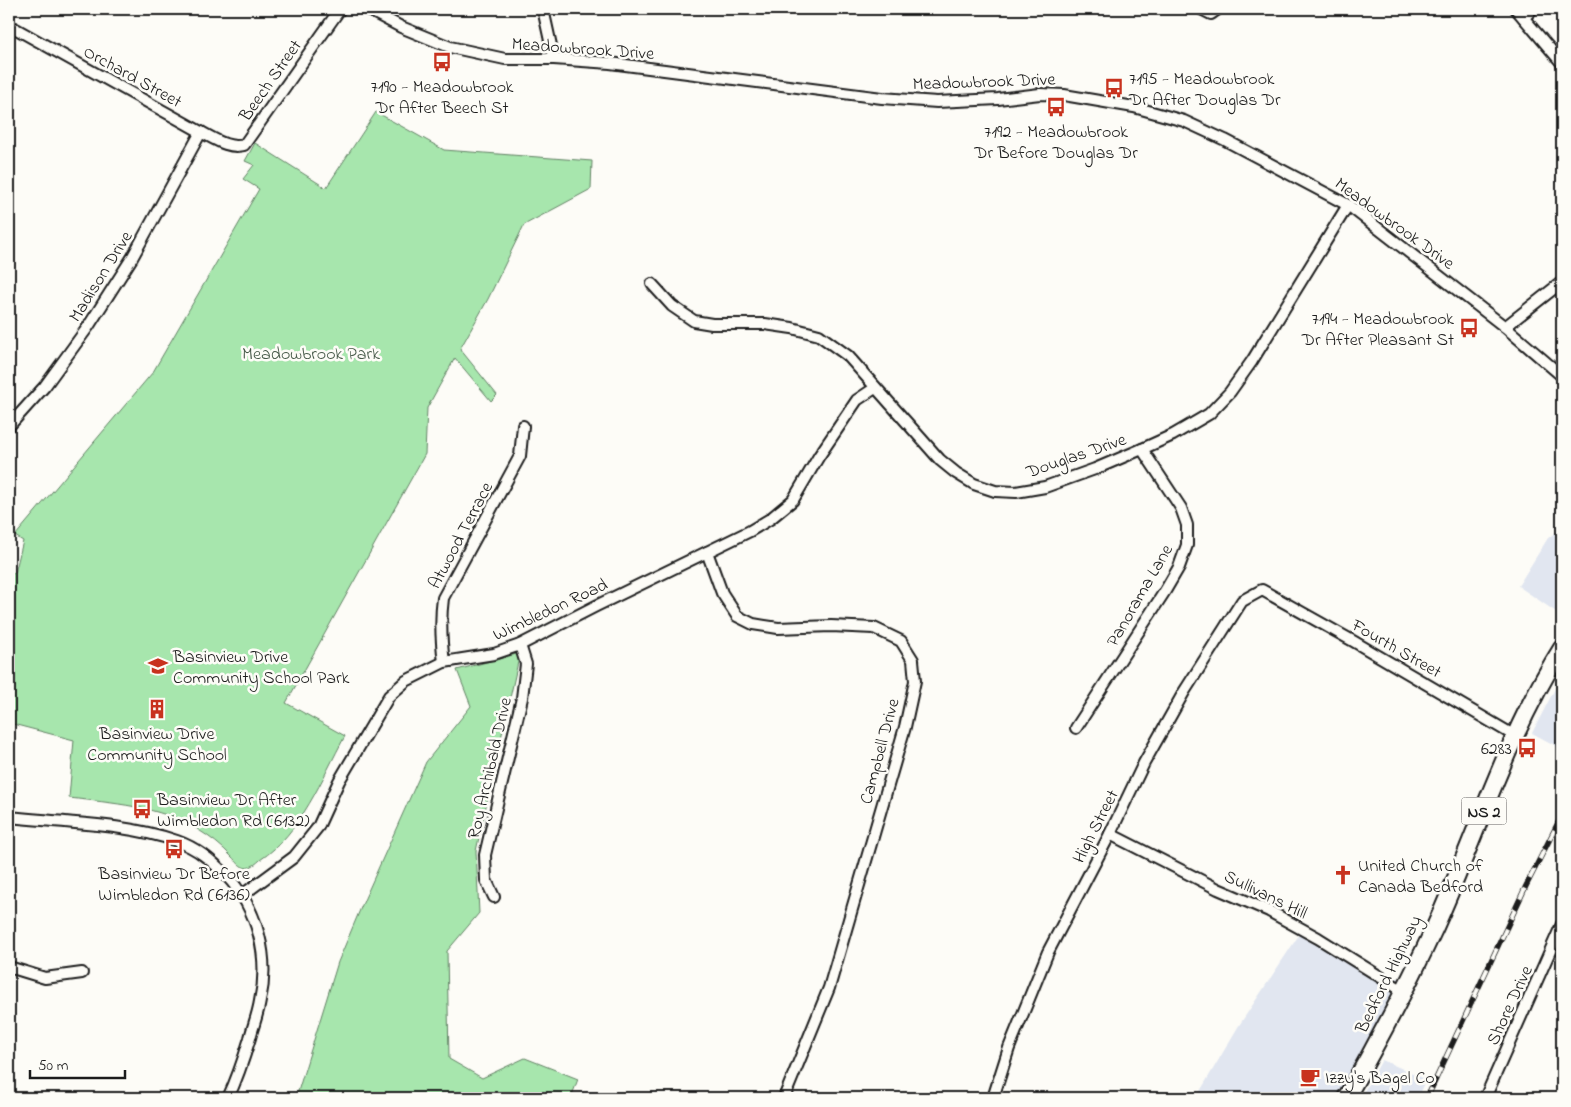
<svg xmlns="http://www.w3.org/2000/svg" width="1571" height="1107" viewBox="0 0 1571 1107" font-family="'Indie Flower',sans-serif">
<rect width="100%" height="100%" fill="#fdfcf7"/>
<filter id="ink" filterUnits="userSpaceOnUse"><feTurbulence type="fractalNoise" baseFrequency=".02" numOctaves="2"/><feDisplacementMap in="SourceGraphic" scale="10" xChannelSelector="R" yChannelSelector="G"/><feConvolveMatrix kernelMatrix="1 2 1 2 8 2 1 2 1" color-interpolation-filters="sRGB"/></filter>
<g filter="url(#ink)">
<!-- built -->
<g fill="#e1e6f0">
<polygon points="1562,528 1562,616 1518,586 1548,538"/>
<polygon points="1562,675 1562,749 1532,733"/>
<polygon points="1301,932 1404,981 1339,1098 1196,1098 1238,1027"/>
<polygon points="1382,1060 1426,1079 1417,1098 1360,1098"/>
</g>
<!-- green -->
<g fill="#a7e6ad" stroke="#628164">
<path d="M376,112L444,150L592,161L591,189L524,225L488,299L460,349L497,395L491,401L455,358L427,408L425,454L286,703L345,736C322,778 301,833 260,860C257,863 252,867 247,868C241,868 236,861 232,857C222,846 210,837 197,829C159,806 112,803 69,798L74,740L9,723V597L12,583L9,581V572L15,573L23,541L15,536L153,372L259,189L243,179L254,165L245,161L255,143L326,188Z"/>
<polygon points="520,653 476,851 479,913 447,951 449,1059 482,1078 525,1058 578,1079 571,1098 296,1098 338,962 365,898 426,762 471,706 457,670"/>
</g>
<g fill="none" stroke-linecap="round" stroke-linejoin="round">
<defs>
<g id="minor">
<polyline points="367,9 401,27 450,47 505,59 554,59 610,63 882,98 937,102 998,99 1040,94 1064,95 1134,107 1184,121 1225,140 1348,205 1505,327 1562,376"/>
<polyline points="543,9 554,59"/>
<polyline points="1201,9 1211,14 1218,9"/>
<polyline points="1516,9 1562,63"/>
<polyline points="1524,18 1532,9"/>
<path d="M9,25L201,132C215,139 228,149 244,145L340,9"/>
<polyline points="652,284 672,306 694,321 712,324 765,324 792,328 819,335 848,356 940,460 956,473 974,484 995,491 1016,492 1045,487 1095,469 1142,449 1173,435 1209,414 1230,392 1252,361 1348,205"/>
<polyline points="1505,327 1562,282"/>
<polyline points="9,426 45,386 88,327 132,258 201,132"/>
<polyline points="707,552 722,593 737,616 753,624 778,628 831,626 874,628 901,641 913,660 915,681 905,727 829,988 784,1098"/>
<path d="M444,662C441,640 440,620 443,598L520,456L523,426"/>
<polyline points="1076,728 1165,591 1179,567 1187,545 1187,525 1181,508 1142,449"/>
<path d="M9,817C63,823 125,823 177,841C197,848 211,860 226,875C258,909 270,957 260,1001C258,1014 253,1026 250,1038C244,1058 237,1079 228,1098"/>
<polyline points="1110,834 1218,889 1269,911 1318,938 1403,991"/>
<polyline points="241,896 294,857 318,827 339,781 389,696 406,681 444,662 494,654 520,645 596,606 750,531 770,519 793,500 819,456 857,400 875,388"/>
<polyline points="494,897 486,880 485,855 522,698 526,664 520,645"/>
<polyline points="9,967 45,978 82,973"/>
<polyline points="993,1098 1009,1048 1048,952 1110,834 1144,763 1184,692 1242,601 1262,590 1353,641 1515,736"/>
<polyline points="1485,1098 1562,924"/>
</g>
<path id="primary" d="M1346,1098C1378,1042 1408,985 1435,927C1477,834 1507,735 1562,648"/>
</defs>
<!-- minor casing -->
<use href="#minor" stroke="#1c1c1c" stroke-width="14"/>
<!-- primary casing -->
<use href="#primary" stroke="#1c1c1c" stroke-width="20"/>
<!-- minor -->
<use href="#minor" stroke="#fdfcf7" stroke-width="10"/>
<!-- primary -->
<use href="#primary" stroke="#fdfcf7" stroke-width="16"/>
<defs>
<polyline id="rail" points="1427,1098 1526,886 1562,815"/>
</defs>
<!-- rail casing -->
<use href="#rail" stroke="#1c1c1c" stroke-width="5.5"/>
<!-- rail -->
<use href="#rail" stroke="#fdfcf7" stroke-width="4" stroke-dasharray="11" stroke-linecap="butt"/>
</g>
</g>
<!-- icons -->
<defs>
<symbol id="bus-bare" viewBox="-9 -9 18 18"><path d="M-5-6H5V4H4V6H2V4H-2V6H-4V4H-5ZM-3.5-4V0h7V-4ZM-3.5 1.2v1.5H-2V1.2ZM2 1.2v1.5H3.5V1.2Z" fill="#c8321e" stroke="#fdfcf7" stroke-width="2.5" paint-order="stroke"/></symbol>
<symbol id="school-bare" viewBox="-9 -9 18 18"><path d="M0-5L7-2L0 1L-7-2ZM-4 1L0 2.5L4 1V4Q0 6-4 4Z" fill="#c8321e" stroke="#fdfcf7" stroke-width="2.5" paint-order="stroke"/></symbol>
<symbol id="building-bare" viewBox="-9 -9 18 18"><path d="M-4-6H4V6H1V3H-1V6H-4ZM-2.5-4.3h1.7v1.8h-1.7ZM.8-4.3h1.7v1.8H.8ZM-2.5-1h1.7V.8h-1.7ZM.8-1h1.7V.8H.8Z" fill="#c8321e" stroke="#fdfcf7" stroke-width="2.5" paint-order="stroke"/></symbol>
<symbol id="church-bare" viewBox="-9 -9 18 18"><path d="M-1.2-6h2.4v3.5h3.3v2.4h-3.3V6h-2.4V-.1h-3.3v-2.4h3.3Z" fill="#c8321e" stroke="#fdfcf7" stroke-width="2.5" paint-order="stroke"/></symbol>
<symbol id="cafe-bare" viewBox="-9 -9 18 18"><path d="M-5.5-4.5H6V0H3Q3 3.5 0 3.5H-2.5Q-5.5 3.5-5.5 0ZM3-3.2v2h1.7v-2ZM-6 4.5H4V6H-6Z" fill="#c8321e" stroke="#fdfcf7" stroke-width="2.5" paint-order="stroke"/></symbol>
</defs>
<g fill-rule="evenodd">
<use href="#bus-bare" x="428" y="48" width="28" height="28"/>
<use href="#bus-bare" x="1100" y="74" width="28" height="28"/>
<use href="#bus-bare" x="1042" y="93" width="28" height="28"/>
<use href="#bus-bare" x="1455" y="314" width="28" height="28"/>
<use href="#school-bare" x="144" y="652" width="28" height="28"/>
<use href="#building-bare" x="143" y="695" width="28" height="28"/>
<use href="#bus-bare" x="1513" y="734" width="28" height="28"/>
<use href="#bus-bare" x="128" y="795" width="28" height="28"/>
<use href="#bus-bare" x="160" y="835" width="28" height="28"/>
<use href="#church-bare" x="1329" y="861" width="28" height="28"/>
<use href="#cafe-bare" x="1296" y="1063" width="28" height="28"/>
</g>
<g text-anchor="middle" stroke-width="5" stroke-linejoin="round" paint-order="stroke">
<!-- shield labels -->
<rect fill="#fdfcf7" stroke="#605f5e" stroke-width="1" x="1461.5" y="797.5" width="45" height="27" rx="4"/>
<g font-size="16" font-weight="bold" fill="#1c1c1c">
<text x="1484" y="817">NS 2</text>
</g>
<!-- street labels -->
<g font-size="18" fill="#1c1c1c" stroke="#fdfcf7">
<text transform="translate(583 48) rotate(4)" y="6">Meadowbrook Drive</text>
<text transform="translate(133 76) rotate(29)" y="6">Orchard Street</text>
<text transform="translate(270 80) rotate(-55)" y="6">Beech Street</text>
<text transform="translate(984 81) rotate(-2)" y="6">Meadowbrook Drive</text>
<text transform="translate(1395 223) rotate(36)" y="6">Meadowbrook Drive</text>
<text transform="translate(100 276) rotate(-58)" y="6">Madison Drive</text>
<text transform="translate(1076 455) rotate(-19)" y="6">Douglas Drive</text>
<text transform="translate(460 535) rotate(-62)" y="6">Atwood Terrace</text>
<text transform="translate(1139 595) rotate(-60)" y="6">Panorama Lane</text>
<text transform="translate(550 609) rotate(-25)" y="6">Wimbledon Road</text>
<text transform="translate(1397 648) rotate(30)" y="6">Fourth Street</text>
<text transform="translate(879 751) rotate(-75)" y="6">Campbell Drive</text>
<text transform="translate(489 768) rotate(-77)" y="6">Roy Archibald Drive</text>
<text transform="translate(1095 826) rotate(-63)" y="6">High Street</text>
<text transform="translate(1266 894) rotate(26)" y="6">Sullivans Hill</text>
<text transform="translate(1388 974) rotate(-64)" y="6">Bedford Highway</text>
<text transform="translate(1509 1005) rotate(-65)" y="6">Shore Drive</text>
</g>
<!-- poi labels -->
<g font-size="18" fill="#1c1c1c" stroke="#fdfcf7" text-anchor="start">
<text x="1129" y="84">7195 - Meadowbrook<tspan x="1129" dy="21">Dr After Douglas Dr</tspan></text>
<text x="442" y="92" text-anchor="middle">7190 - Meadowbrook<tspan x="442" dy="21">Dr After Beech St</tspan></text>
<text x="1056" y="137" text-anchor="middle">7192 - Meadowbrook<tspan x="1056" dy="21">Dr Before Douglas Dr</tspan></text>
<text x="1454" y="324" text-anchor="end">7194 - Meadowbrook<tspan x="1454" dy="21">Dr After Pleasant St</tspan></text>
<text x="173" y="662">Basinview Drive<tspan x="173" dy="21">Community School Park</tspan></text>
<text x="157" y="739" text-anchor="middle">Basinview Drive<tspan x="157" dy="21">Community School</tspan></text>
<text x="1512" y="754" text-anchor="end">6283</text>
<text x="157" y="805">Basinview Dr After<tspan x="157" dy="21">Wimbledon Rd (6132)</tspan></text>
<text x="1358" y="871">United Church of<tspan x="1358" dy="21">Canada Bedford</tspan></text>
<text x="174" y="879" text-anchor="middle">Basinview Dr Before<tspan x="174" dy="21">Wimbledon Rd (6136)</tspan></text>
<text x="1325" y="1083">Izzy's Bagel Co</text>
</g>
<!-- park labels -->
<g font-size="18" fill="#465948" stroke="#fdfcf7">
<text x="311" y="359">Meadowbrook Park</text>
</g>
</g>
<!-- margin -->
<rect width="1571" height="1107" fill="none" stroke="#fdfcf7" stroke-width="30"/>
<rect x="15" y="15" width="1541" height="1077" fill="none" stroke="#1c1c1c" stroke-width="2" filter="url(#ink)"/>
<!-- scale -->
<path d="M30 1070v8h95v-8" fill="none" stroke="#1c1c1c" stroke-width="2.5"/>
<text x="38" y="1070" font-size="15" fill="#1c1c1c" stroke="#fdfcf7" stroke-width="4" paint-order="stroke">50 m</text>
</svg>
